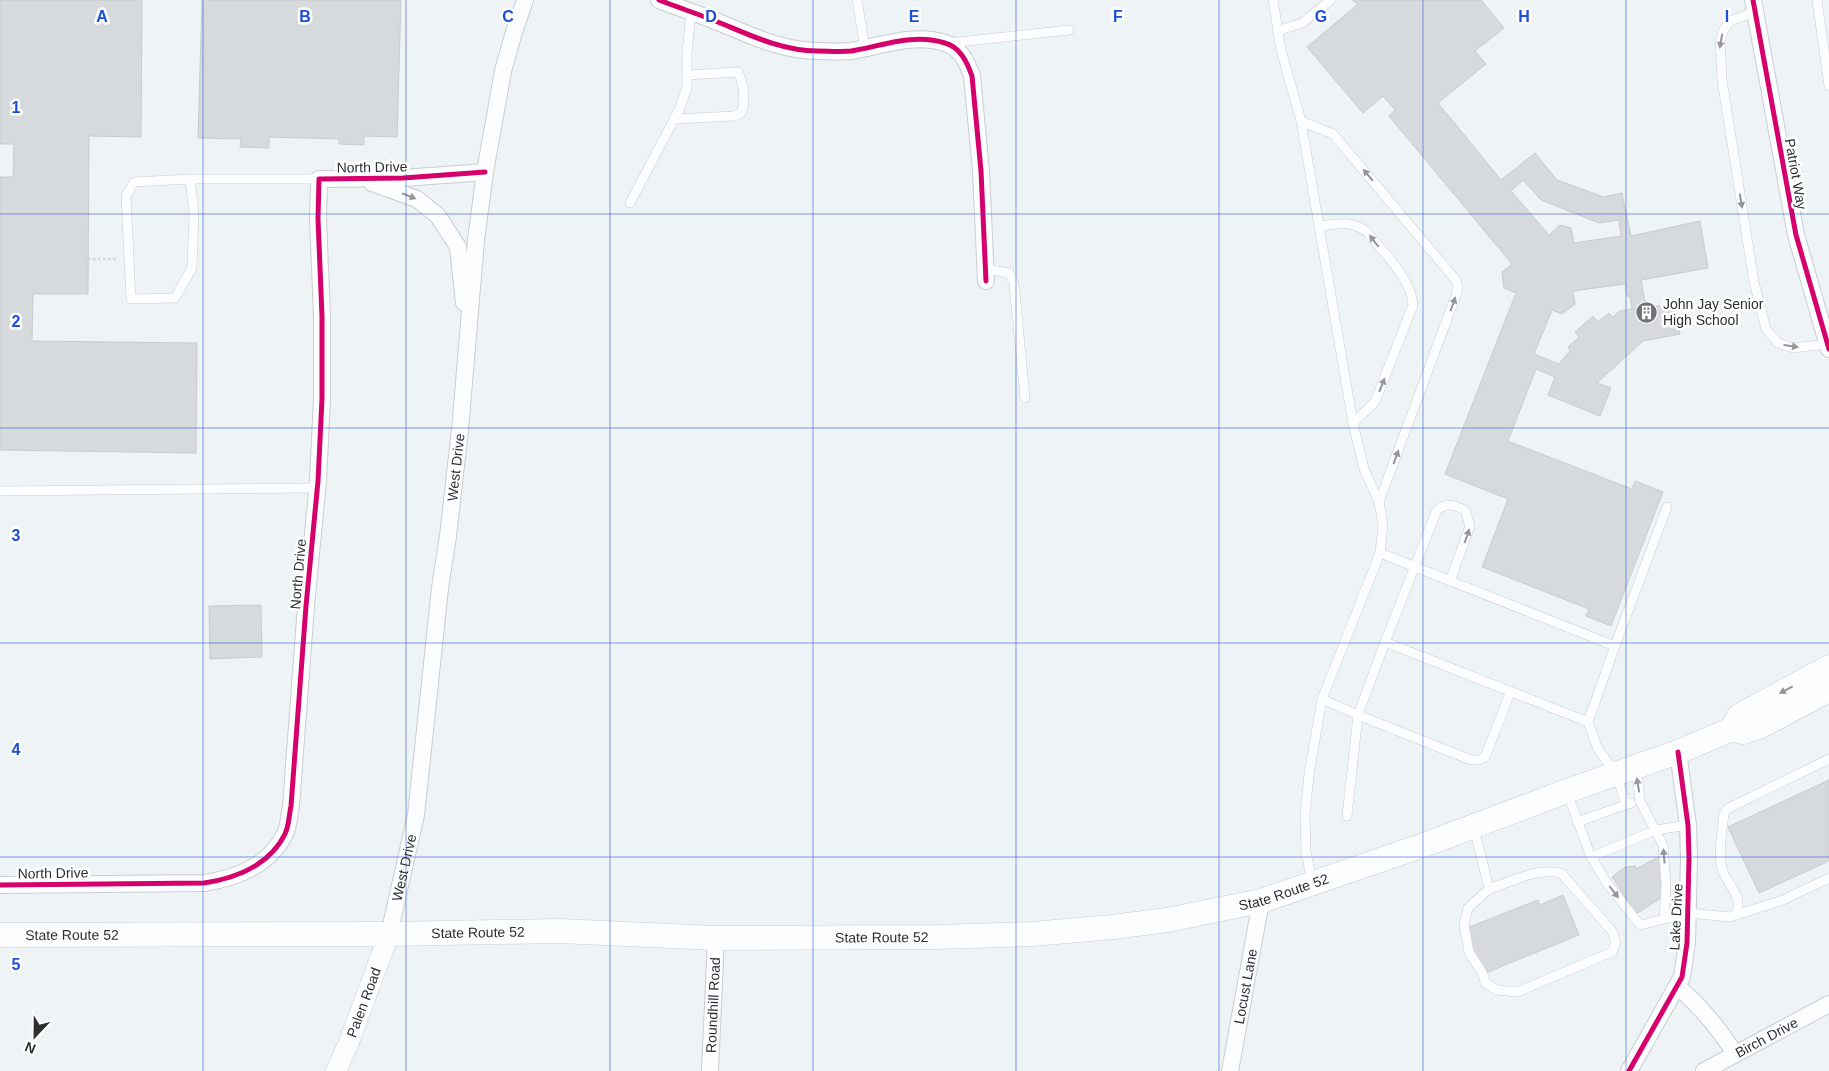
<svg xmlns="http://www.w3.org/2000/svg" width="1829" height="1071" viewBox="0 0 1829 1071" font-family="Arial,sans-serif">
<rect width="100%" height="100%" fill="#eef3f6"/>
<!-- building -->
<g fill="#d6dadc" stroke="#c9ccce" fill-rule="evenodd">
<polygon points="0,0 142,0 141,137 89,136 88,294 33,294 32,341 197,343 196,453 0,450 0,177 13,177 14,144 0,144"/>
<polygon points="202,0 401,0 397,137 364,136 364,145 339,144 339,139 269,137 269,148 240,147 241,139 198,138"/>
<path d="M1352,0H1481L1504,28L1475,51L1486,64L1438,103L1501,180L1535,153L1557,180L1604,197L1622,193L1631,236L1700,221L1708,268L1641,280L1646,308L1674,303L1680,334L1643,341L1597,383L1611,388L1600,416L1548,395L1555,377L1536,369L1508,441L1632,489L1635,481L1663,492L1611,626L1586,616L1589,609L1482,567L1508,499L1445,474L1516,293L1504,288L1502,272L1512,264L1389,116L1395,110L1383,96L1363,113L1307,47L1358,4ZM1523,180L1541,200L1599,223L1619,220L1621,236L1574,243L1571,228L1560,225L1549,235L1511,191ZM1625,284L1627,296H1630L1632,309L1620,311L1613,317L1609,313L1598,322L1593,316L1575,332L1579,337L1568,347L1570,351L1559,364L1534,354L1552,310L1562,314L1575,304L1573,291Z"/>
<polygon points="261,605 262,657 210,659 209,606"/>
<polygon points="1829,780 1829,861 1759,893 1728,827"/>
<polygon points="1662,855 1661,898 1636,914 1612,877 1625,867 1635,866 1636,869"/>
<polygon points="1563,895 1579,935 1483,974 1464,929 1538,900 1540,905"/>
</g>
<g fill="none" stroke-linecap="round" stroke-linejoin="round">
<defs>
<g id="service">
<polyline points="857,0 865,48"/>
<polyline points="1273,0 1281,50 1301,121 1353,423 1364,469 1379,502 1383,525 1380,553 1322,699 1309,774 1305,815 1306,852 1312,882"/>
<polyline points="1817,0 1829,86"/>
<polyline points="1755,12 1730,21 1723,31 1720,42 1722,80 1754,282 1766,329 1778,343 1793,348 1827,344"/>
<polyline points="1277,31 1302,23 1331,0"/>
<polyline points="950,43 1069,30"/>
<path d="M674,119L734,116L741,113C746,102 744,84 738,72L687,75"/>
<polyline points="1301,121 1333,134 1455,279 1458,286 1456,295 1379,502"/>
<polyline points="190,179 194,213 192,268 175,298 131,299 126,196 134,182 190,179 319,179"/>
<polyline points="630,203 680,108 687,87 687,53 691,12"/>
<path d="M1319,226C1338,224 1349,220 1366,231C1382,251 1412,279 1413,305L1375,402L1353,423"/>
<polyline points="986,269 1009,273 1014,283 1025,398"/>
<polyline points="0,491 317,488"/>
<polyline points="1380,553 1615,646 1588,722 1598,749 1616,774 1626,804"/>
<path d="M1450,581L1470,526L1465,510C1454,505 1447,502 1437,510L1385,642L1358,715L1471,760H1479L1485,757L1511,691"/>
<polyline points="1385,642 1588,722"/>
<polyline points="1615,646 1667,507"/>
<polyline points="1322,699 1358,715 1347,816"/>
<polyline points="1634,769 1638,781 1640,801 1663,845 1666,884 1664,919"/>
<path d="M1567,792L1591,857L1607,883L1640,925L1688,913L1730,917L1736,915C1744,894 1727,886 1722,869C1718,851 1722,832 1724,814L1727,809L1829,759"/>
<polyline points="1577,822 1631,803"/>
<path d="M1474,828L1489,889L1468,908L1464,925L1469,952L1483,974L1485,983L1497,990L1517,992L1612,952L1616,943L1612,931L1561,873C1538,867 1511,882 1489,889"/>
<polyline points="1591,857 1656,830 1688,825"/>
<polyline points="1736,915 1783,900 1829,878"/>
</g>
<g id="minor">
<path d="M659,0C677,7 695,13 713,20C746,33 780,51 817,51C828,51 840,52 851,51C882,46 913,33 945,43C960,47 967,62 972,76L981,171L986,281"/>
<polyline points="1753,0 1796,235 1829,349"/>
<polyline points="372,183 417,199 438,216 458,247 464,303"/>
<path d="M0,885L204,883C237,878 269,866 285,834C289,826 289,815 291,806L306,606L318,481L322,399V316L318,219L319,179L403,178L485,172"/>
<path id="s1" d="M389,934L416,815L440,588L448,536L460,430L476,240L485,172L503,71L514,32L525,0"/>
<path d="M1677,986C1700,1006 1719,1028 1735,1054"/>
<path id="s2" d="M710,1071L716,938"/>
<path id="s3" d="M1230,1071L1261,901"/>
<polyline points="1629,1071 1682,977 1687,943 1689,858 1688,825 1678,752"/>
<path id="s4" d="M1704,1071L1829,1004"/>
</g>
<g id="tertiary">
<path id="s5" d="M336,1071L349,1042L389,934"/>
</g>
<g id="secondary">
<polyline points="1732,729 1739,716 1829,667"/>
<path id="s6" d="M0,935L389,934L559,931L716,938L938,937L1032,934L1113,927L1167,920L1261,901L1424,845L1567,791L1678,752L1732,729L1744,732L1761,726L1829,690"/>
</g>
</defs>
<!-- service casing -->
<use href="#service" stroke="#caced0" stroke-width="10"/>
<!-- minor casing -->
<use href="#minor" stroke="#caced0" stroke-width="18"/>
<!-- tertiary casing -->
<use href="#tertiary" stroke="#caced0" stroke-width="21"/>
<!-- secondary casing -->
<use href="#secondary" stroke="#caced0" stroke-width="25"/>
<!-- path -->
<polyline stroke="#d4d6d7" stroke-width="2.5" stroke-dasharray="2.5 2.5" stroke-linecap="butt" points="88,259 118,259"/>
<!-- service -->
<use href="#service" stroke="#fcfdfe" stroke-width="9"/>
<!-- minor -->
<use href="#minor" stroke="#fcfdfe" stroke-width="16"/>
<!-- tertiary -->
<use href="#tertiary" stroke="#fcfdfe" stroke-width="20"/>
<!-- secondary -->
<use href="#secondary" stroke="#fcfdfe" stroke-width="24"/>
<defs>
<g id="cycleway">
<path d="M659,0C677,7 695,13 713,20C746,33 780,51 817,51C828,51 840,52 851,51C882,46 913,33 945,43C960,47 967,62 972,76L981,171L986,281"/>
<polyline points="1753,0 1796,235 1829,349"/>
<path d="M0,885L204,883C237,878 269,866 285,834C289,826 289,815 291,806L306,606L318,481L322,399V316L318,219L319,179L403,178L485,172"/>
<polyline points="1629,1071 1682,977 1687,943 1689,858 1688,825 1678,752"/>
</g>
</defs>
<!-- cycleway casing -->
<use href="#cycleway" stroke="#fff" stroke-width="8"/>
<!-- cycleway -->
<use href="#cycleway" stroke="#d6006c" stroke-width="5"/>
</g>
<!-- one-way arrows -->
<defs><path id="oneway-solid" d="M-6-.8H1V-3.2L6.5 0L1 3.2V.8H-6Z" transform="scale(1.25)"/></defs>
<g fill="#949698">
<use href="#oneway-solid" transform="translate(1721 41) rotate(99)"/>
<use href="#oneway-solid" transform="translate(1368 175) rotate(-130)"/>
<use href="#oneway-solid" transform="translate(409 196) rotate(21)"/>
<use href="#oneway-solid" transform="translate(1741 201) rotate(81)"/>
<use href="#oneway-solid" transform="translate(1374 241) rotate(-128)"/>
<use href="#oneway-solid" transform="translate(1453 304) rotate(-70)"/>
<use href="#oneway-solid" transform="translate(1791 346) rotate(8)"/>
<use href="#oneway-solid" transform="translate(1382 385) rotate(-68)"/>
<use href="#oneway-solid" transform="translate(1396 457) rotate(-70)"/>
<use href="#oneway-solid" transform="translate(1467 536) rotate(-70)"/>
<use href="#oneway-solid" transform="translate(1786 690) rotate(152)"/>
<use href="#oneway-solid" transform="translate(1638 785) rotate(-99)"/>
<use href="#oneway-solid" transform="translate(1664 856) rotate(-95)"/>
<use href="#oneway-solid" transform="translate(1614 892) rotate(52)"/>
</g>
<!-- grid -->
<path fill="none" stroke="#1d4ed8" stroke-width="1" stroke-opacity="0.55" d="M203,0V1071M406,0V1071M610,0V1071M813,0V1071M1016,0V1071M1219,0V1071M1423,0V1071M1626,0V1071M0,214H1829M0,428H1829M0,643H1829M0,857H1829"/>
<!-- icons -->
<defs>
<symbol id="building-disc" viewBox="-11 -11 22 22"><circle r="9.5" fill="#717476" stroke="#fff"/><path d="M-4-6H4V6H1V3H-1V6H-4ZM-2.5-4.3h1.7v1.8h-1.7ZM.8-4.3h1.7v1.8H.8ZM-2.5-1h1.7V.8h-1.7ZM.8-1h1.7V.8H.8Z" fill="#fff"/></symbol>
</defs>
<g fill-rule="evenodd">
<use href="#building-disc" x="1634" y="300" width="25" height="25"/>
</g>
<g text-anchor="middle" stroke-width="5" stroke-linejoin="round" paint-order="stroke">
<!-- street labels -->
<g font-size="14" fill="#2d3031" stroke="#fff">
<text transform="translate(372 167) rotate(-1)" y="5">North Drive</text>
<text transform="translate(1796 174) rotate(80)" y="5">Patriot Way</text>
<text dy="5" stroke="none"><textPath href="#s1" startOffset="472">West Drive</textPath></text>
<text transform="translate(298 574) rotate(-85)" y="5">North Drive</text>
<text dy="5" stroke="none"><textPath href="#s1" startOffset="68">West Drive</textPath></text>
<text transform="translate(53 873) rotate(-1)" y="5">North Drive</text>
<text dy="5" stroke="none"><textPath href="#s6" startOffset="1288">State Route 52</textPath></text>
<text transform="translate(1676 917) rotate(-87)" y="5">Lake Drive</text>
<text dy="5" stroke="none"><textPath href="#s6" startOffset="478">State Route 52</textPath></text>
<text dy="5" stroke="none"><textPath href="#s6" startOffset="72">State Route 52</textPath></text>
<text dy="5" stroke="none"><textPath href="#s6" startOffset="882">State Route 52</textPath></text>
<text dy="5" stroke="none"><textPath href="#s3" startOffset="86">Locust Lane</textPath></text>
<text dy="5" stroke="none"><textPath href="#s5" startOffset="74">Palen Road</textPath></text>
<text dy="5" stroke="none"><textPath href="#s2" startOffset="66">Roundhill Road</textPath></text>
<text dy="5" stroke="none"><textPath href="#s4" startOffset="71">Birch Drive</textPath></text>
</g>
<!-- poi labels -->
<g font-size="14" fill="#2d3031" stroke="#fff" text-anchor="start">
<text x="1663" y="309">John Jay Senior<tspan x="1663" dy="16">High School</tspan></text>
</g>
</g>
<g font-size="16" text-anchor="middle" font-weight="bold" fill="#1d4ed8" stroke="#fff" stroke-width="5" stroke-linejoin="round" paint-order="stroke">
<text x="102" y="22">A</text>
<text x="305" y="22">B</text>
<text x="508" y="22">C</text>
<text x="711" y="22">D</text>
<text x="914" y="22">E</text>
<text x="1118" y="22">F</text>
<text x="1321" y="22">G</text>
<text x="1524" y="22">H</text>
<text x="1727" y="22">I</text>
<text x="16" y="113">1</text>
<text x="16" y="327">2</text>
<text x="16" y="541">3</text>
<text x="16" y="755">4</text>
<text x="16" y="970">5</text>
</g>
<!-- north arrow -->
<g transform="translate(35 1036) rotate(202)" stroke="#ffffff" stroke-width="4" paint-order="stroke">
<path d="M0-4L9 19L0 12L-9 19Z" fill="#2d3031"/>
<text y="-8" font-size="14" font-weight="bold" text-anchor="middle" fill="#2d3031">N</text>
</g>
</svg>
